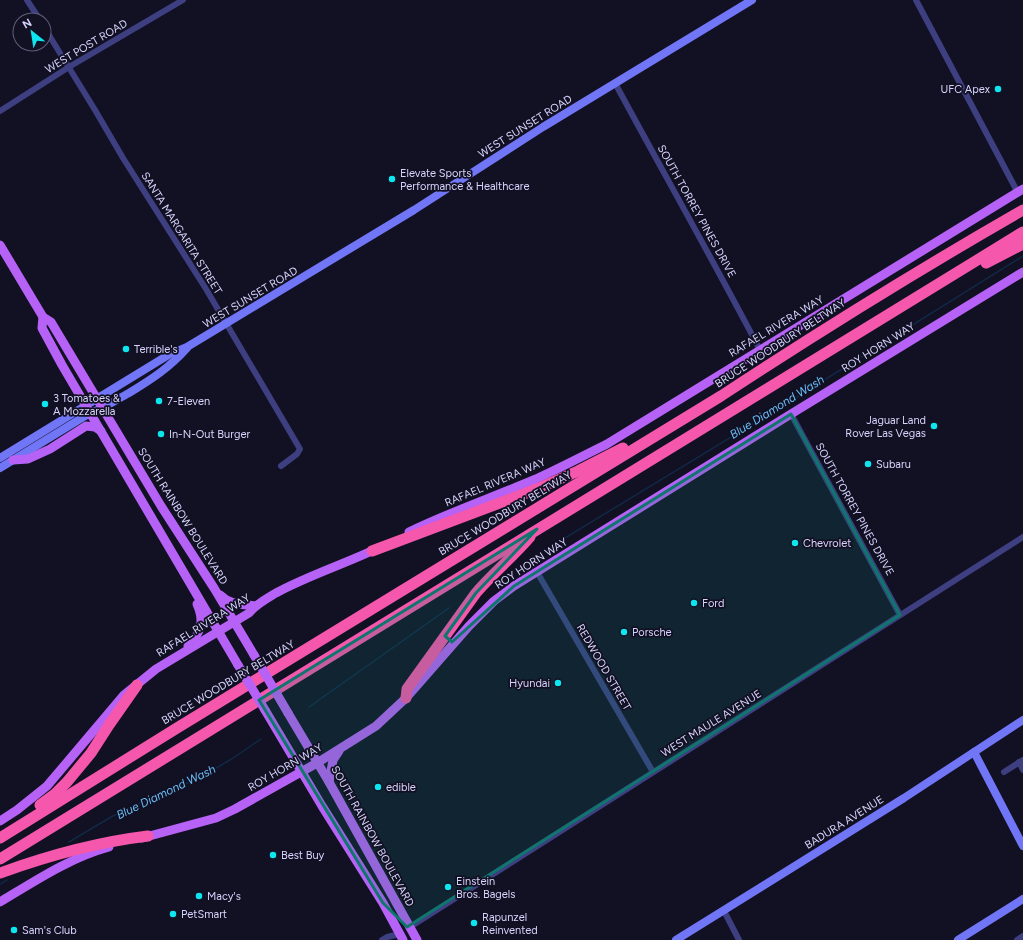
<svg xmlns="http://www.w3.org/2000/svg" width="1023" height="940" viewBox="0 0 1023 940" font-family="Figtree,sans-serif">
<rect width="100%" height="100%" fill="#121023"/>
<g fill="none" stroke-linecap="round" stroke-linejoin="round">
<!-- stream -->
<g stroke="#112846" stroke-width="1.5">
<polyline points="532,558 789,402 1023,256"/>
<polyline points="309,707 449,608"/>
<polyline points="69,842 111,817 129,808 197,779 230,760 261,739"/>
<polyline points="0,884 7,880"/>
</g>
<!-- street -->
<g stroke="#3d3f80" stroke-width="6">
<polyline points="27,0 40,20"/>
<polyline points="916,0 1018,193"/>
<polyline points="44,27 95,110 123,158 206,289 300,449 297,454 281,466"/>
<path d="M615,83C663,172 713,260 760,350"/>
<polyline points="0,111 69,67 183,0"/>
<polyline points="791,414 900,615"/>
<polyline points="537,572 653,772"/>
<polyline points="1019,762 1023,770"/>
<polyline points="1004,772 1023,760"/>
<polyline points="724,911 739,940"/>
<polyline points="410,927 1023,537"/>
<polyline points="382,940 387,937 400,934"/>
<polyline points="1017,940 1023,936"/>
</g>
<!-- secondary -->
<g stroke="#7176f7" stroke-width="8">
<polyline points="0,458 170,354 187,347 414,210 543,127 752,0"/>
<path d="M0,468L90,413C104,408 116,400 129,393C152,379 169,368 187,348"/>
<polyline points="974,752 1023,846"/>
<polyline points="676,940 904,798 1023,720"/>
<polyline points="958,940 1023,899"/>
</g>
<!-- primary -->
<g stroke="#b662f6" stroke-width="9">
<polyline points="0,245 43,317 51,322 161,506 214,588 254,655"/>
<polyline points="43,317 42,328 62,365 238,665"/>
<polyline points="13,460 28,459 50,449 86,426 95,427 101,431"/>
<path d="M409,532C450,512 494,497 536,479C560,468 583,456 607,444L1023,189"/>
<path d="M220,595C230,605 242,604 255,606"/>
<path d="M188,646C201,633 205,621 197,604"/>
<polyline points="265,710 322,806 383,903 403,940"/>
<polyline points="288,713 329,782 417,940"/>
<polyline points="329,782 333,760 339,751"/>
<path d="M0,821L17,810L47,786L124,695L156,669L249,613C256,604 266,599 276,593C309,575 345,564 378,548"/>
<polyline points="142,838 216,818 235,809 317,763 376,726 406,698 469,626 494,601 514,586 791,414 1023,272"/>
<path d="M0,902C35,881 69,858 109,847"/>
</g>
<!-- highway -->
<g stroke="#f557ac" stroke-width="11">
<polyline points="986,263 1023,244"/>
<polyline points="372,551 537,489 578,471 623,448"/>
<path d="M406,698L407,689L476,593C493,573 513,557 530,537"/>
<polyline points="40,805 55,794 67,782 91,753 109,725 137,685"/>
<path d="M0,838L177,728L721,396C820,331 920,269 1023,210"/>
<polyline points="0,859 1023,232"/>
<path d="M0,873C47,856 98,842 148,836"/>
</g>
<!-- primary-bridge -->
<g stroke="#b662f6" stroke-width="9">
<polyline points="254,655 288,713"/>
<polyline points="238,665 265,710"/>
</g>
</g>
<!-- marked area -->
<path fill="#0f766e" fill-opacity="0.2" stroke="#0f766e" stroke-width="3" stroke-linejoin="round" d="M791,414L900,615L407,927L383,903L259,700L537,529L476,593L445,636L452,642L514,586Z"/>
<!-- markers -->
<g fill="#0ee6ef" stroke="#121023" stroke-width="1.5">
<circle cx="998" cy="89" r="4"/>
<circle cx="392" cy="179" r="4"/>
<circle cx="126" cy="349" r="4"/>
<circle cx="159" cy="401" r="4"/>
<circle cx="45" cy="404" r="4"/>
<circle cx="934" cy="426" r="4"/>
<circle cx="161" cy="434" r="4"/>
<circle cx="868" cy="464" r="4"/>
<circle cx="795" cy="543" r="4"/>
<circle cx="694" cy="603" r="4"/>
<circle cx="624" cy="632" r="4"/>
<circle cx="558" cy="683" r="4"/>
<circle cx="378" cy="787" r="4"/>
<circle cx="273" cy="855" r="4"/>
<circle cx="448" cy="887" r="4"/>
<circle cx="199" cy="896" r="4"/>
<circle cx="173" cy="914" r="4"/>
<circle cx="474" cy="923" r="4"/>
<circle cx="14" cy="930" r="4"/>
</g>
<g text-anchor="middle" stroke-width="3.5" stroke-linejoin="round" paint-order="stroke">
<!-- street labels -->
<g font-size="11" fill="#d7d4fd" stroke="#121023">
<text transform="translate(86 46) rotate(-31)" y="4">WEST POST ROAD</text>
<text transform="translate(525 126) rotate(-32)" y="4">WEST SUNSET ROAD</text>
<text transform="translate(697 211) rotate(61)" y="4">SOUTH TORREY PINES DRIVE</text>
<text transform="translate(182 233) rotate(58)" y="4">SANTA MARGARITA STREET</text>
<text transform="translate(250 297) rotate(-31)" y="4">WEST SUNSET ROAD</text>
<text transform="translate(776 326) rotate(-31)" y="4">RAFAEL RIVERA WAY</text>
<text transform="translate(780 343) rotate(-33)" y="4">BRUCE WOODBURY BELTWAY</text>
<text transform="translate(878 347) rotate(-32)" y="4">ROY HORN WAY</text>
<text transform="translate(495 482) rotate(-23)" y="4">RAFAEL RIVERA WAY</text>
<text transform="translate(855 509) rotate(61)" y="4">SOUTH TORREY PINES DRIVE</text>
<text transform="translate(505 513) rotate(-31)" y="4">BRUCE WOODBURY BELTWAY</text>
<text transform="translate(183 516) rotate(58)" y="4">SOUTH RAINBOW BOULEVARD</text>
<text transform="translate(531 563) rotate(-33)" y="4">ROY HORN WAY</text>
<text transform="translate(203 625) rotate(-32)" y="4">RAFAEL RIVERA WAY</text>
<text transform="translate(604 667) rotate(60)" y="4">REDWOOD STREET</text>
<text transform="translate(228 682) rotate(-31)" y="4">BRUCE WOODBURY BELTWAY</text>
<text transform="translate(711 723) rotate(-32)" y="4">WEST MAULE AVENUE</text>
<text transform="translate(285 767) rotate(-30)" y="4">ROY HORN WAY</text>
<text transform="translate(844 822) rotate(-32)" y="4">BADURA AVENUE</text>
<text transform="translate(373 836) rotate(61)" y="4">SOUTH RAINBOW BOULEVARD</text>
</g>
<!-- poi labels -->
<g font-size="11" fill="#d7d4fd" stroke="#121023" text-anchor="start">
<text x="990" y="93" text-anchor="end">UFC Apex</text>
<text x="400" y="177">Elevate Sports<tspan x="400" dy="13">Performance &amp; Healthcare</tspan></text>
<text x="134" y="353">Terrible's</text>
<text x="53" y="402">3 Tomatoes &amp;<tspan x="53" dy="13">A Mozzarella</tspan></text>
<text x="167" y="405">7-Eleven</text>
<text x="926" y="424" text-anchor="end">Jaguar Land<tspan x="926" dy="13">Rover Las Vegas</tspan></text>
<text x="169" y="438">In-N-Out Burger</text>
<text x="876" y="468">Subaru</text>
<text x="803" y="547">Chevrolet</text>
<text x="702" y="607">Ford</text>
<text x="632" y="636">Porsche</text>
<text x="550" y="687" text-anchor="end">Hyundai</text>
<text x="386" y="791">edible</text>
<text x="281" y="859">Best Buy</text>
<text x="456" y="885">Einstein<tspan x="456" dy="13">Bros. Bagels</tspan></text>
<text x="207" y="900">Macy's</text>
<text x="181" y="918">PetSmart</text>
<text x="482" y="921">Rapunzel<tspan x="482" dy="13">Reinvented</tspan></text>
<text x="22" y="934">Sam's Club</text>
</g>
<!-- water labels -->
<g font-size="12" font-style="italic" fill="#69bdf6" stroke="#121023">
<text transform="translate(777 407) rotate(-32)" y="4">Blue Diamond Wash</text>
<text transform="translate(166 792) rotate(-26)" y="4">Blue Diamond Wash</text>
</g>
</g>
<!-- north arrow -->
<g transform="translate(32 32) rotate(330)"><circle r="19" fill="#121023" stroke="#615e7a"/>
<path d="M0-3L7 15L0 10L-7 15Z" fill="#0ee6ef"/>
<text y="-6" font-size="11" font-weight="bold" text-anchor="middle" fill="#d7d4fd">N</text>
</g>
</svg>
